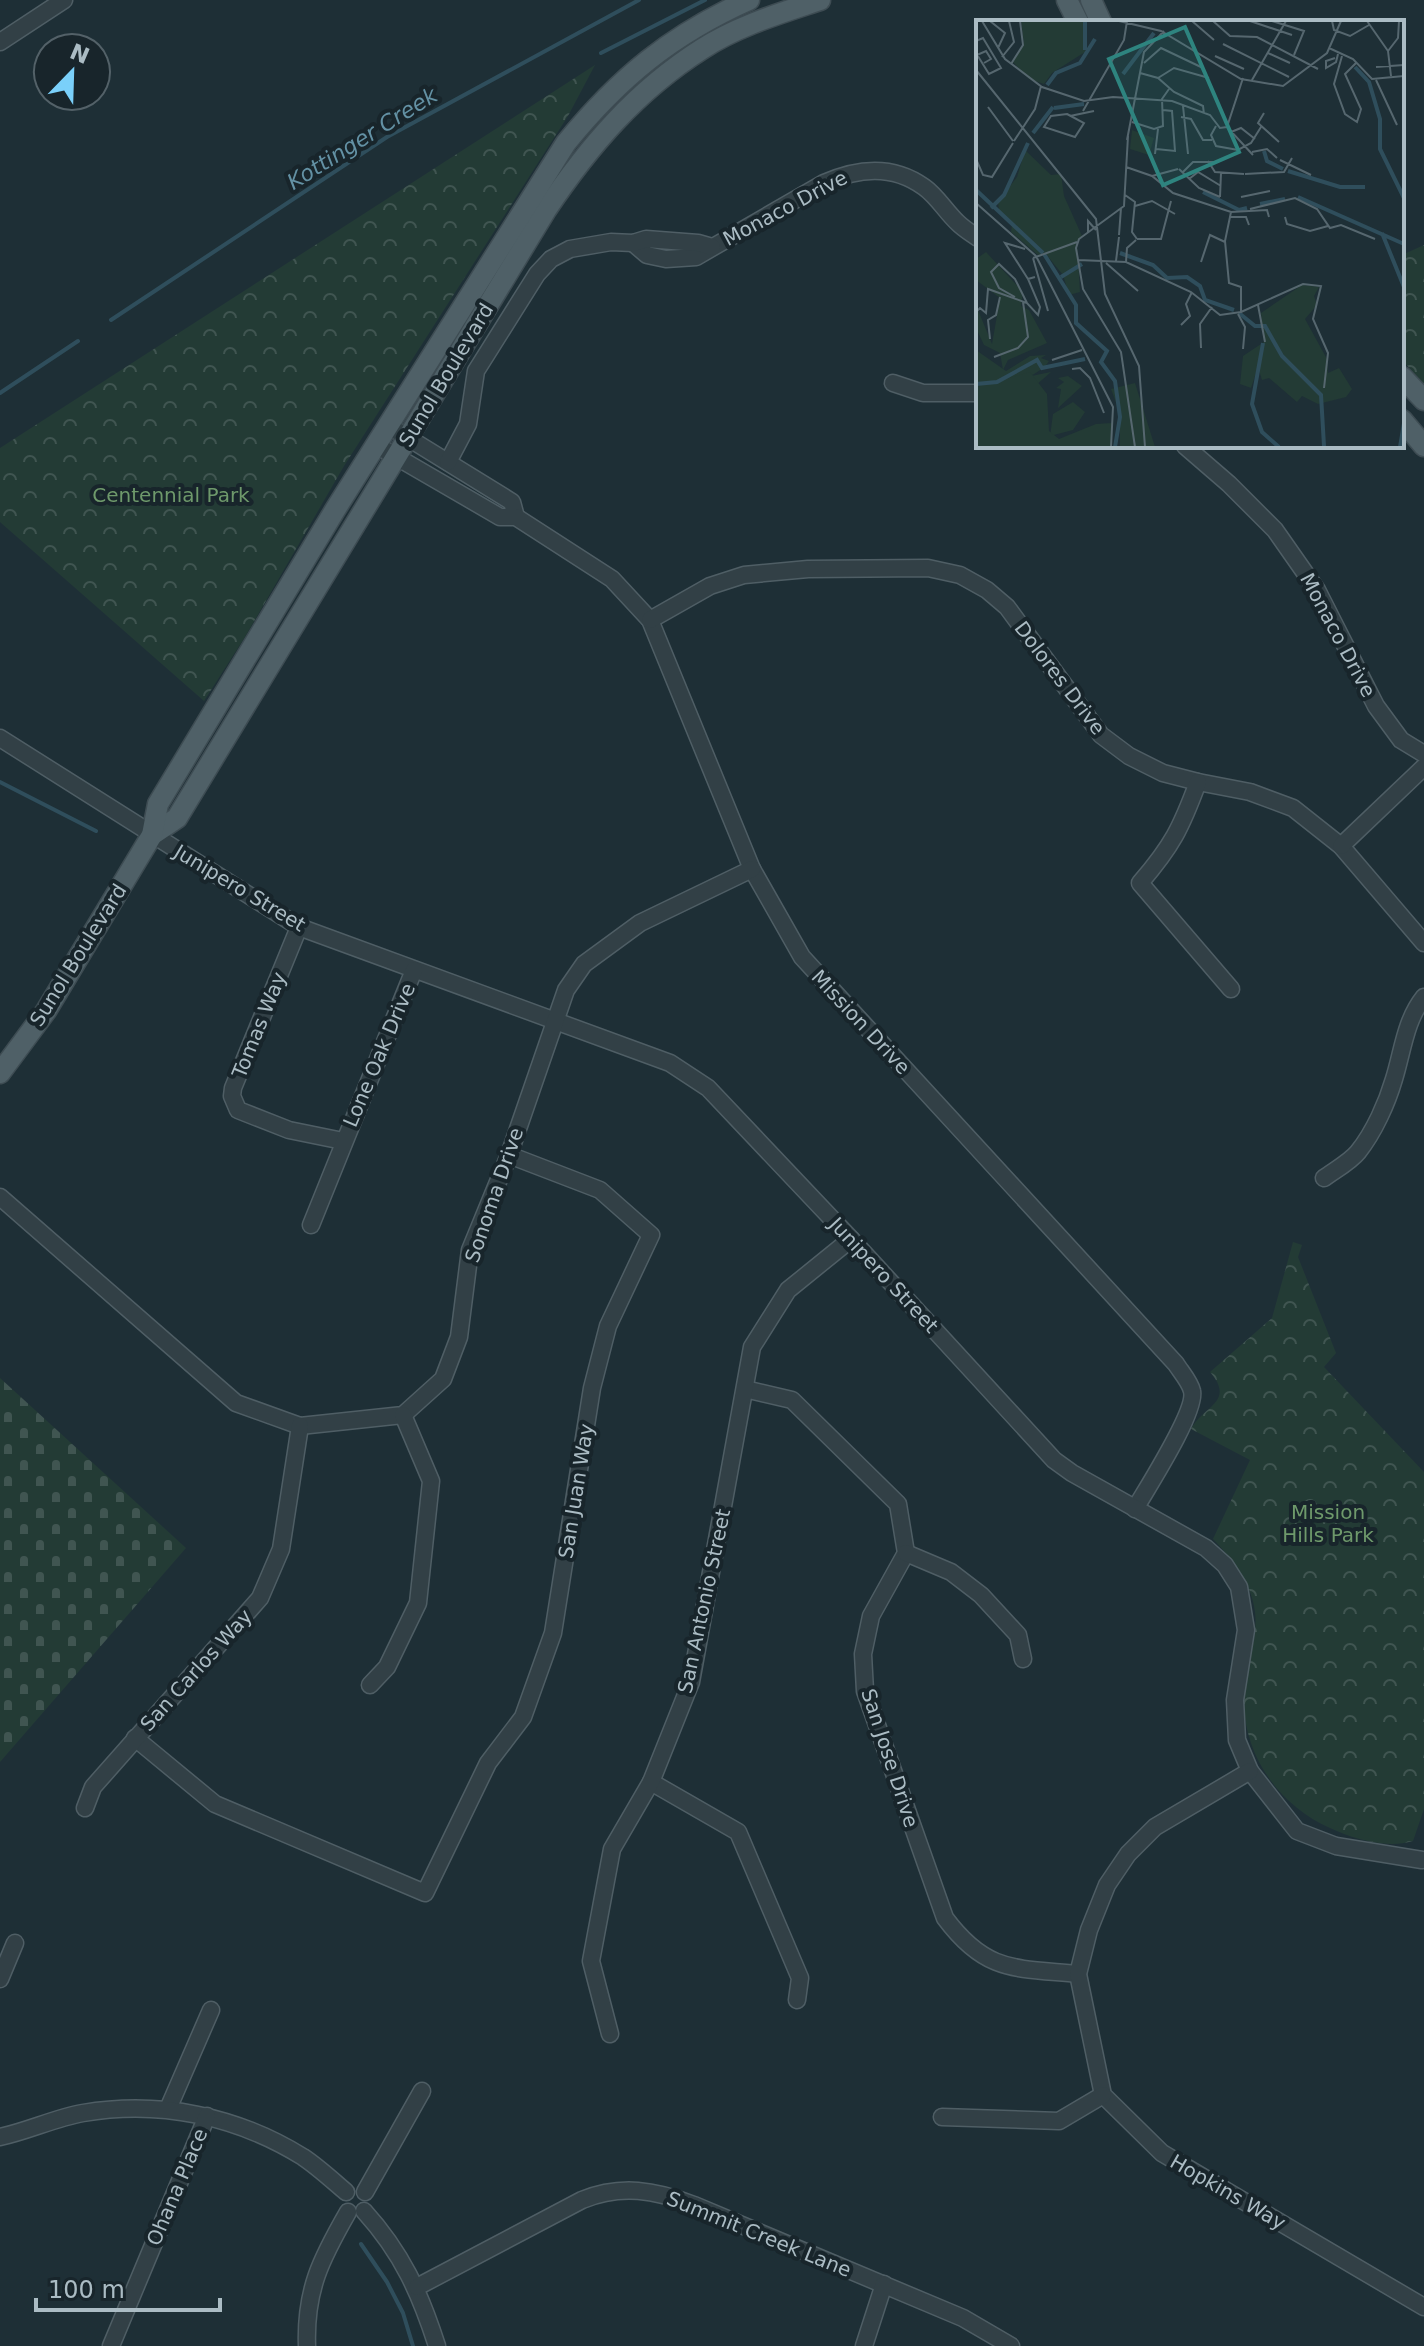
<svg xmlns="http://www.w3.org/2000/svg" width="1424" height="2346" viewBox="0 0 1424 2346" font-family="'DejaVu Sans',sans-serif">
<defs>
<pattern id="cemetery-stones" width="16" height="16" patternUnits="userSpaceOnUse" patternTransform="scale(2)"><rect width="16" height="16" fill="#233b35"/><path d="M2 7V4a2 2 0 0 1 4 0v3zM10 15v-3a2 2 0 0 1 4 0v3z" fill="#405551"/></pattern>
<pattern id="park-crowns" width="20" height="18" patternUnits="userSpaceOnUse" patternTransform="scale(2)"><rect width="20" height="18" fill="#233b35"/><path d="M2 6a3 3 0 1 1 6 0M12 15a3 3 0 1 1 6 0" fill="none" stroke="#405551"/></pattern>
</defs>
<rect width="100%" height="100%" fill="#1e2f36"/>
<!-- cemetery -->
<polygon fill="url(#cemetery-stones)" points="0,1378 186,1548 0,1762"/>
<!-- park -->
<g fill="url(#park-crowns)">
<polygon points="595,65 568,116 344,466 245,637 204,701 0,522 0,448"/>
<polygon points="1424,245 1424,384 1402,360 1402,255"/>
<path d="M1293,1242L1302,1245L1298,1257L1336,1353L1324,1367L1424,1472V1809L1413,1841C1386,1849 1354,1839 1330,1828C1275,1804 1237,1746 1245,1685C1248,1661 1258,1637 1255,1612C1252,1583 1232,1559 1213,1539L1250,1460L1191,1429C1203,1406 1236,1402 1210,1372L1272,1318Z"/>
</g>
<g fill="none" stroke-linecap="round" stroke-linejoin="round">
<!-- stream -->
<g stroke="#2f4e5c" stroke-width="4">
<polyline points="601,53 705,0"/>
<polyline points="111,320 387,137 639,0"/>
<polyline points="0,393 78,341"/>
<polyline points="0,782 96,831"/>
<polyline points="361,2244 387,2282 403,2313 413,2346"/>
</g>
<defs>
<g id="minor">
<polyline points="0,42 64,0"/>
<path d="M633,243L647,255L666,259L696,257L824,183C858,168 892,164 924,187C937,196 946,212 958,223C964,229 971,233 978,238"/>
<polyline points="893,383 923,393 978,393"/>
<polyline points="397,431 512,502 516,517"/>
<path d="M376,445L500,517H516L612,579L650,620L752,869L802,957L1176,1364C1181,1372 1190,1382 1192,1391C1197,1411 1147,1488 1135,1509"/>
<polyline points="1185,446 1229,484 1275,530 1317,590 1376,706 1401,740 1424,754"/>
<polyline points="448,462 468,424 476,371 537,274 551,259 570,249 611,242 633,243 646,239 698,243 712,247"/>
<polyline points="650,620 710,586 744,575 808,569 928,568 960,575 987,590 1007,607 1101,735 1129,756 1163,773 1198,782 1250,792 1293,808 1341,846 1424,943"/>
<polyline points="0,738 299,927 670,1063 708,1088 851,1239 1054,1460 1072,1473 1206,1548 1225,1565 1239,1587 1246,1630 1235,1700 1237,1740 1250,1771 1297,1831 1336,1846 1422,1860"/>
<path d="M1198,782C1181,828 1172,846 1140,883L1231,989"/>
<polyline points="1341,846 1424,767"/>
<polyline points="299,927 233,1088 232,1096 238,1110 289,1130 343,1141"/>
<path d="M1324,1178C1335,1170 1350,1162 1358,1152C1374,1132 1387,1103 1394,1079C1403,1050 1405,1021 1424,997"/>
<polyline points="0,1197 236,1403 300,1426 403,1415 443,1379 459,1337 470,1250 509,1155 566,990 584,964 640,923 752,869"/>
<polyline points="311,1225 414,970"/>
<path d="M745,1389L792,1400L898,1504L906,1553L871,1616L863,1654L865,1691L945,1918C986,1973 1015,1968 1078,1974"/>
<polyline points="906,1553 951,1572 981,1595 1018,1635 1023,1659"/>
<polyline points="370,1685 387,1667 418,1603 431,1481 403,1415"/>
<polyline points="135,1738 215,1804 425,1893 488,1763 523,1717 553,1633 592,1388 608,1326 651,1235 600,1190 509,1155"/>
<polyline points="1250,1771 1155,1827 1128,1854 1107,1885 1089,1930 1078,1974 1103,2095 1162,2153 1424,2307"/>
<polyline points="651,1782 738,1832 800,1978 797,2000"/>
<polyline points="85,1808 93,1787 260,1598 281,1549 300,1426"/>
<polyline points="0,1979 15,1943"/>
<polyline points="610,2034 591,1961 612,1849 651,1782 691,1682 752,1347 788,1290 851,1239"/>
<polyline points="168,2109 211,2010"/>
<polyline points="942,2117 1059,2121 1103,2095"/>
<path d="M0,2137C28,2131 55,2118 83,2113C160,2100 237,2116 303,2157C318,2167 332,2180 346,2192"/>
<polyline points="365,2192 422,2091"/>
<path d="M364,2211C402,2253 420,2293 437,2346"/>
<path d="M417,2287L582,2200C621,2184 655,2190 694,2205L963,2318L1011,2346"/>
<polyline points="111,2346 207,2116"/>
<path d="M307,2346C305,2290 321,2259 348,2212"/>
<polyline points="864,2346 884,2284"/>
</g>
<g id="major">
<polyline points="1067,0 1078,22"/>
<polyline points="1091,0 1101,22"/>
<polyline points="1402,377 1424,400"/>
<polyline points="1402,420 1424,446"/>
<path d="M152,835L177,818L546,210C589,146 636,91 702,49C737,26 781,13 820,0"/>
<path d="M0,1073L46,1011L152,835L158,804L335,510L566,143C619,78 671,35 749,0"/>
</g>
</defs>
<!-- minor casing -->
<use href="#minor" stroke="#4f5e65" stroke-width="19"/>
<!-- major casing -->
<use href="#major" stroke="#3e4c53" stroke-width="23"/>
<!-- minor -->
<use href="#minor" stroke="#324046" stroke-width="16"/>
<!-- major -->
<use href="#major" stroke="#4f6067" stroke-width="20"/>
</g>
<g text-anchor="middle" stroke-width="8" stroke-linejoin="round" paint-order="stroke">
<!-- street labels -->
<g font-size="20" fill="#abbcc4" stroke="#18252b">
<text transform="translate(785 208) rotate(-28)" y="7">Monaco Drive</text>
<text transform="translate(446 375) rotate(-59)" y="7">Sunol Boulevard</text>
<text transform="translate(1338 635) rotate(62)" y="7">Monaco Drive</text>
<text transform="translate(1060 678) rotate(53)" y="7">Dolores Drive</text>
<text transform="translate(240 888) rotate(31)" y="7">Junipero Street</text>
<text transform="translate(78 955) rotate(-58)" y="7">Sunol Boulevard</text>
<text transform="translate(861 1022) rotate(47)" y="7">Mission Drive</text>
<text transform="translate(259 1025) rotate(-68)" y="7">Tomas Way</text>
<text transform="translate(379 1055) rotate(-67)" y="7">Lone Oak Drive</text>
<text transform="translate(494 1195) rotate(-71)" y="7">Sonoma Drive</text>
<text transform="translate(884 1275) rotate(47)" y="7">Junipero Street</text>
<text transform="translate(576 1491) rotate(-81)" y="7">San Juan Way</text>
<text transform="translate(704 1601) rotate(-78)" y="7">San Antonio Street</text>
<text transform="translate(196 1670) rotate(-48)" y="7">San Carlos Way</text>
<text transform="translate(890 1758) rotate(72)" y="7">San Jose Drive</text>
<text transform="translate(177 2187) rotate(-67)" y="7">Ohana Place</text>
<text transform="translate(1228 2192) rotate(30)" y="7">Hopkins Way</text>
<text transform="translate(759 2234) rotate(22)" y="7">Summit Creek Lane</text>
</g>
<!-- park labels -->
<g font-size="20" fill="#6e996b" stroke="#18252b">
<text x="171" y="502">Centennial Park</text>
<text x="1328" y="1519">Mission<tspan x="1328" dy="23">Hills Park</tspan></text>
</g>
<!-- water labels -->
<g font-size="22" font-style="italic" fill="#6391a4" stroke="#18252b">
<text transform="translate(362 138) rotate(-32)" y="8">Kottinger Creek</text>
</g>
</g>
<!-- overview -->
<g transform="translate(976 20)">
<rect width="428" height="428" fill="#1e2f36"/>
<path d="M49,130L75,155L85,154L88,176L106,216L101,221L104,272L93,275L87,255L69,233L62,235L35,212L36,205L23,191L22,182L41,157ZM10,232L47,272L45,286L53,290L71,323L32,340L27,350L24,333L8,325L0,308L2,290L16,324L24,278L0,260V239ZM326,265L343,267L338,276L341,285L329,299L351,339L352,353L363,348L376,369L370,377L342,384L326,376L321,382L293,358L286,360L282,347L275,368L264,364L267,336L288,322L285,293Z" fill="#233b35"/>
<path d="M0,330L30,351L54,336L70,335L65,338L73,341L69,347L55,356L75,352L0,418ZM92,356L106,366L82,388L85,369L80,368L88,362L82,358ZM97,382L109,392L97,410L74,416L77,394Z" fill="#233b35"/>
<path d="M156,110L178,118L173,135L154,129Z" fill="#233b35"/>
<path d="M45,1H108L109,32L76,53L68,64L53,59L37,42L48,23ZM54,352L71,374L73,411L83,419L120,404L136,403L135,427H0V367ZM159,363L179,427H144V393L135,369Z" fill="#233b35"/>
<path fill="none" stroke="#2f4e5c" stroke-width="4" d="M109,1V30M379,47L393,62L404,99V129L428,178M147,54L178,13M71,65L80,53L104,43L119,19M78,88L108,84M57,113L77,87M288,131L291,141L307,149M312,151L364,167H389M0,170L67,233M227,172L263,190L271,188M322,177L428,224M284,184L309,179M15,188L28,175L52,123M406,213L428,267M144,233L177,245L191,258L211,257L224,266L229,280L258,290M68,234L100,285V303L131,331L125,342L139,361L144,397L139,427M85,257L106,244M263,293L279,306H289L306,336L345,375L348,426M287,323L276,384L286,412L303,427M0,364L21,362L61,340L66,348L109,339M424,427L428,403"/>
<path fill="none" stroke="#56676f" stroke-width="2" d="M6,1L29,39L66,67L108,81L137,77L196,81L234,95L244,108L251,107M14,1L29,13L22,28M143,1L185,11L265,59L307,66L351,33L365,1M216,1L238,20M237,1L254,16L281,17L342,49M274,1L316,15M296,1L328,11L318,35M356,1L358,10L374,16L393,5M391,1L412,31L415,56M0,21L7,18L25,48L13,54L0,33M247,24L313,57M353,28L377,39L396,59L428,56M412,31L422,18L423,1M292,33L314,43M1,35L10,31L15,39L8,43M239,36L268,49M366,36L358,64L369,94L381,102L385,89L369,54L381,42M26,37L38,22L33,1M359,38L350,41V48L360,42L362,34M168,43L185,28L227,48M35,44L47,25L44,1M400,47L428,45M0,50L120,199L129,274L163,346L169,427M164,53L182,58L198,72L227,86L228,94M182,58L198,48L233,58M267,58L251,107L277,135M276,60L310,1M400,60L421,105M207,86L212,134M12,87L37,121M107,91L148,20L151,1M288,93L282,103L303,122M91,94L108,103L99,117L68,107L75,96ZM94,96L118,91M205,97L215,99L227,120H236M156,102L178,109L187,106L186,79L193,69M240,106L235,115L240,126L262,130L275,123L285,107M255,112L265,108L279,119M152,116L148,186L103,219L100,228L107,269L145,332L159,427M151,120L168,32L188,11M38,121L59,89L65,66M180,129L199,131L196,91L187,90M276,132L291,129L301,138M179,134L182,109M0,139L7,155L16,157L37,123M304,140L335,155M232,141L239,152L268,154M150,147L176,156L197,173L255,192L291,190L293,197M203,149L223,168L244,177M207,152L217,142H243M269,154L308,152L316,138M176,156L202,149M213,159L222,152L245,166M149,175L159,182L156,212L161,219M244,177L245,153M265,177L294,171M0,183L60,236M159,186L176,181L199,194M274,189L319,178L341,189L354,208L365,205L399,219M255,192L249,221L253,263L265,267V292M254,197H270L273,205M309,197L311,204L334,211L352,206M112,213V201L120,210M143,215L145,188M161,219H185L195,181M49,229L29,223L52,259M60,236L137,387L135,427M57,238L72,291M57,238L101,222M102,240L150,242L215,272L244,295L265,292M140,241L143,217M150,242L151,228L160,220M225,242L234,215L249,222M130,243L162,271M39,277L23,268L15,252L23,244L39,259L51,283M282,285L289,322M0,292L4,288L10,293L12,269L51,283L62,295L64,287L52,259L59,257M265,292L327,264L345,266L337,299L352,333L348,368M262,294L269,307L267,329M205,305L214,296L210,284L216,272M14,319L12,300L20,295L24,277M225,328L224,304L236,287M18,337L42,328L52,317L47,282M76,340L106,330M96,349L104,348L114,358L128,393"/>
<path fill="#2e847f" fill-opacity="0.15" stroke="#2e847f" stroke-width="4" d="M209,7L263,132L187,165L133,39Z"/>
<rect width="428" height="428" fill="none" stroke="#abbcc4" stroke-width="4"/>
</g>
<!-- north arrow -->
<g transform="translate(72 72) rotate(23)"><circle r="38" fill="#18252b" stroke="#536168" stroke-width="2"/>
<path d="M0-6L14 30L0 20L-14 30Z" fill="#7ad0fa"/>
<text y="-12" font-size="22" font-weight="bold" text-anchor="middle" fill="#abbcc4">N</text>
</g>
<!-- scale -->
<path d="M36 2298v12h184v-12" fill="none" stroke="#abbcc4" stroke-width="4"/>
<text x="48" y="2298" font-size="24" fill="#abbcc4" stroke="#18252b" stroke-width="6" paint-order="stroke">100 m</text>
</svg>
